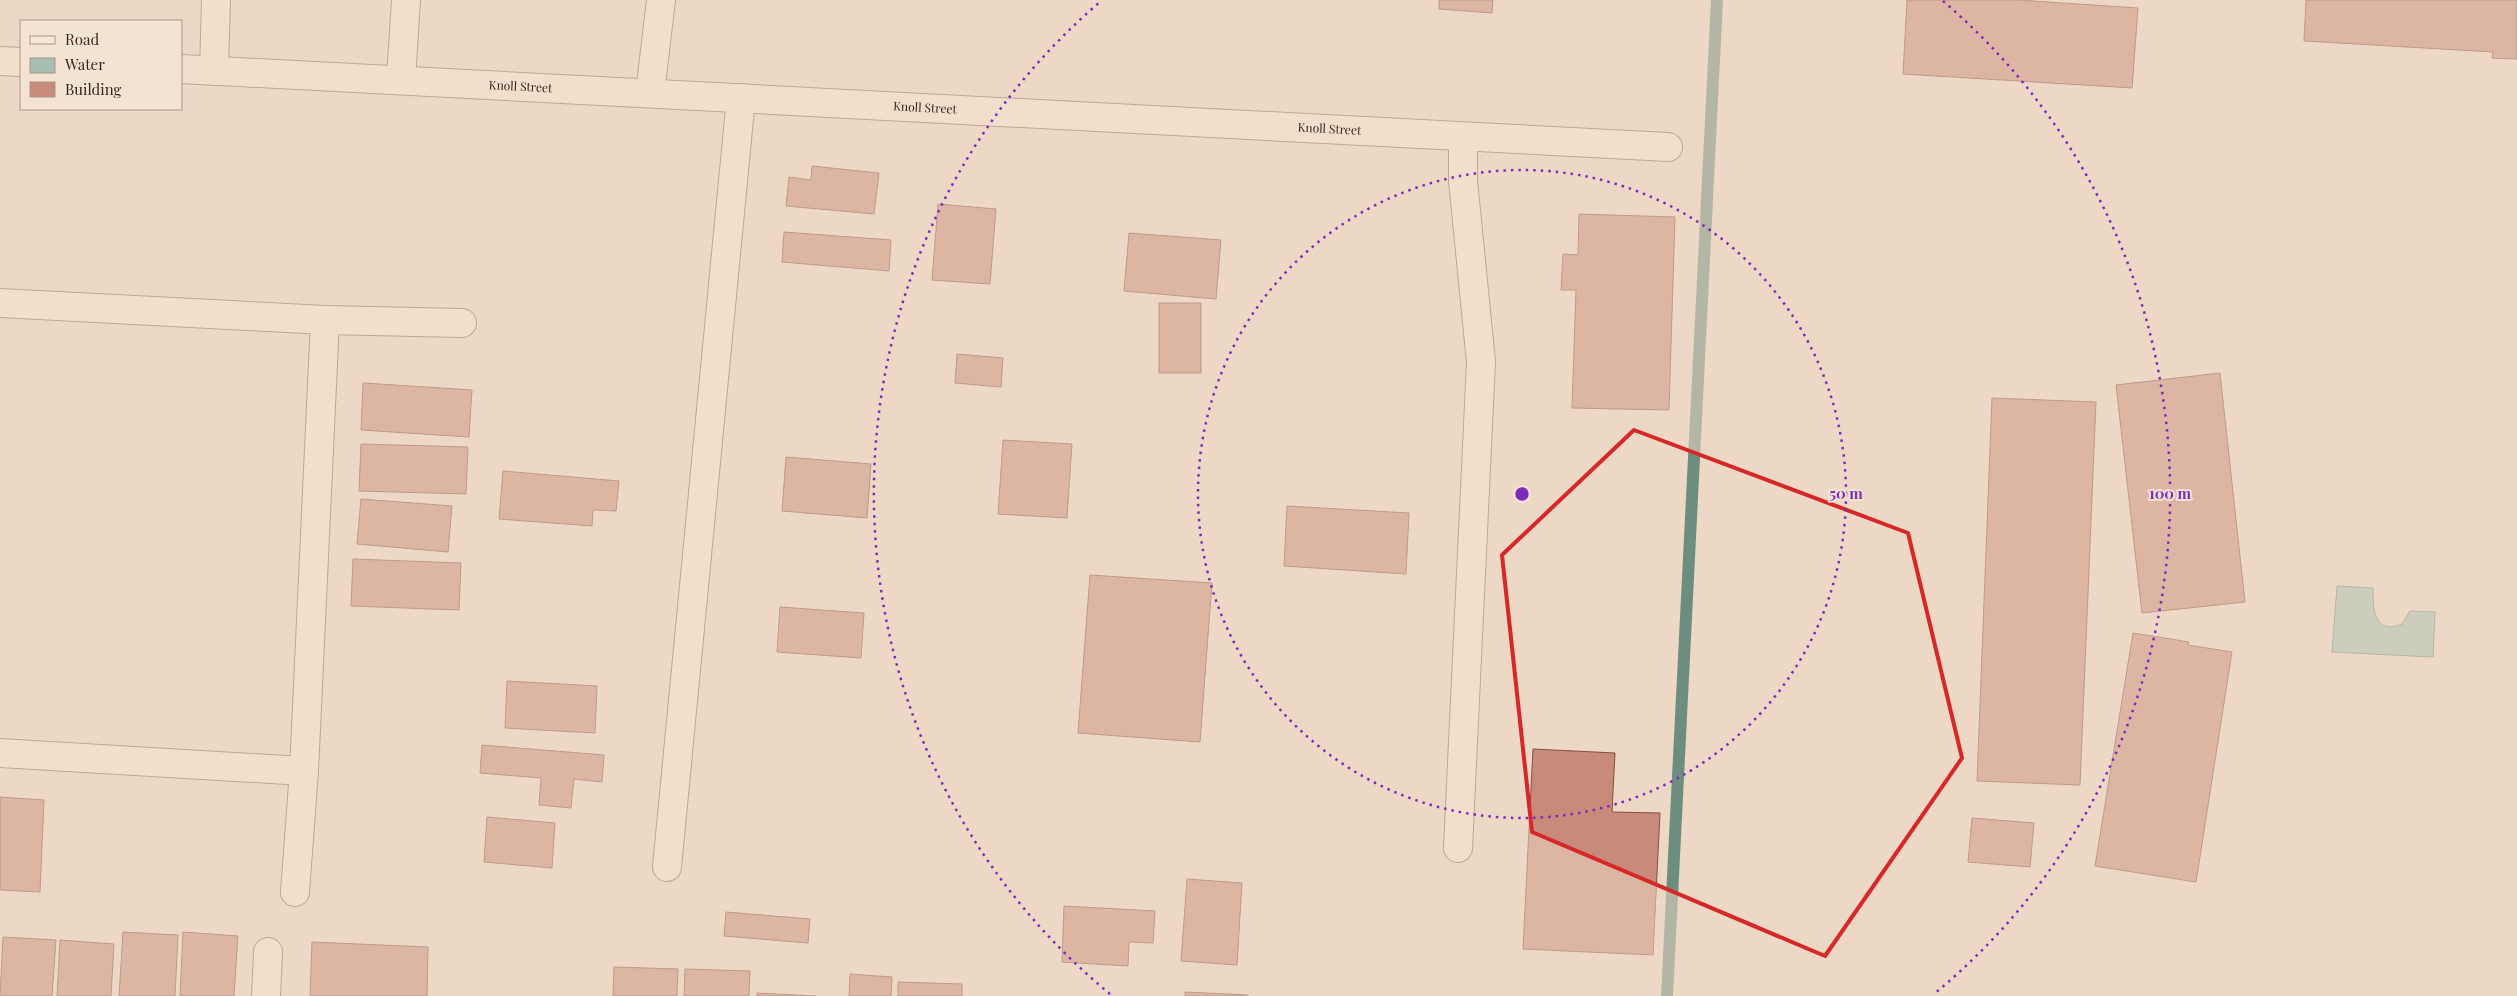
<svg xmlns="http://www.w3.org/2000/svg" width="2517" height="996" viewBox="0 0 2517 996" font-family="'Playfair Display',serif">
<rect width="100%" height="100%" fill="#ecd8c4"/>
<!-- water -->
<path fill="#a5bfb2" stroke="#6d8d7e" d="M2337,586L2373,588C2373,607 2373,636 2402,624L2410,611L2435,612L2433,657L2332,652Z"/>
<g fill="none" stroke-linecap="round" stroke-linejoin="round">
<!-- stream -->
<polyline stroke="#6d8d7e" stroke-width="12" points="1667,996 1717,0"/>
</g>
<!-- building -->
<g fill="#c88b7b" stroke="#844e42">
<polygon points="1439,0 1493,0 1492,13 1439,9"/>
<polygon points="1907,0 2018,0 2138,8 2132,88 1903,74"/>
<polygon points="2306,0 2517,0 2517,59 2492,58 2493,52 2304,41"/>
<polygon points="812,166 879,173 874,214 786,206 789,177 811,180"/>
<polygon points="938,204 996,209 990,284 932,280"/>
<polygon points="1579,214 1675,217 1669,410 1572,408 1576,290 1561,290 1563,254 1578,255"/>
<polygon points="784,232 891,240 889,271 782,262"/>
<polygon points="1129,233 1221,240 1216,299 1124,291"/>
<rect x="1159" y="303" width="42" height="70"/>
<polygon points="957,354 1003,358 1001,387 955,383"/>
<polygon points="2220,373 2245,602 2142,613 2116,385"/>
<polygon points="363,383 472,390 469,437 361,430"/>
<polygon points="1992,398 2096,402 2080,785 1977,781"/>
<polygon points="1003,440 1072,444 1067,518 998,514"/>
<polygon points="361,444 468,447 466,494 359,491"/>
<polygon points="786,457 871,464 867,518 782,511"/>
<polygon points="503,471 619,481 616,511 593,510 592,526 499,519"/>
<polygon points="361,499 452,506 448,552 357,544"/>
<polygon points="1287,506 1409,513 1406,574 1284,566"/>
<polygon points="353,559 461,563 459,610 351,606"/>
<polygon points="1090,575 1212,583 1200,742 1078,733"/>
<polygon points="780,607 864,613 861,658 777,652"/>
<polygon points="2133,633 2189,642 2188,645 2232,652 2196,882 2095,866"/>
<polygon points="507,681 597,686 595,733 505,728"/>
<polygon points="482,745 604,755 602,782 574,779 571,808 539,805 541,778 480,773"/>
<polygon points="1533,749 1615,753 1612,812 1660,813 1653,955 1523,949"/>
<polygon points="0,797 44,800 40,892 0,890"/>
<polygon points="487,817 555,823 552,868 484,862"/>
<polygon points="1972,818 2034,823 2030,867 1968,862"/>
<polygon points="1187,879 1242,883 1237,965 1181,961"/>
<polygon points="1064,906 1155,911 1153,943 1129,942 1128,966 1062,962"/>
<polygon points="726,912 810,919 808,943 724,936"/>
<polygon points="123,932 178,935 175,996 119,996"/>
<polygon points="183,932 238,936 234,996 180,996"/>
<polygon points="3,937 56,940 52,996 0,996"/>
<polygon points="60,940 114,944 111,996 57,996"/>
<polygon points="312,942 428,947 427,996 310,996"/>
<polygon points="614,967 678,969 677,996 613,996"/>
<polygon points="685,969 750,971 749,996 684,996"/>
<polygon points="850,974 892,977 891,996 849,996"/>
<polygon points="898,982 962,984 962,996 898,996"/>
<polygon points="1185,992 1248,995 1248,996 1185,996"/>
<polygon points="757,993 816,996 757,996"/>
</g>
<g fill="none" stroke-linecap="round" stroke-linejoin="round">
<defs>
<g id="minor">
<polyline points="0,61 21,62"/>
<path id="s1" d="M181,69L1668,147"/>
<polyline points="214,71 216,0"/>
<polyline points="401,79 406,0"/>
<polyline points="650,93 661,0"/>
<polyline points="0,303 325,320 462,323"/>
<polyline points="0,753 304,771"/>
<polyline points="1458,848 1481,362 1463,181 1463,137"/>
<polyline points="667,867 741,98"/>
<polyline points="295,892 304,771 325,320"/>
<polyline points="266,996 268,952"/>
</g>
</defs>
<!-- minor casing -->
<use href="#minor" stroke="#86695b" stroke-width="30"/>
<!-- minor -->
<use href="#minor" stroke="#f7e7d6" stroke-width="28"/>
</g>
<!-- marked area -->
<path d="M0 0H2517V996H0ZM1634,430L1908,533L1962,758L1825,956L1532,832L1502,555Z" fill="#ecd8c4" fill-opacity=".55" fill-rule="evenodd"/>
<path fill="none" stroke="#d62828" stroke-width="4" stroke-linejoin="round" d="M1634,430L1908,533L1962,758L1825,956L1532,832L1502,555Z"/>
<!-- distance rings -->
<g fill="none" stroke="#7b2cbf" stroke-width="2.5" stroke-dasharray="2.5 5">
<circle cx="1522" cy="494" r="324"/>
<path d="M1110 994A648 648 0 0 1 1101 1M1943 1A648 648 0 0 1 1934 994"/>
</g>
<g text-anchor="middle" stroke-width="4" stroke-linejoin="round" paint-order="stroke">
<!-- street labels -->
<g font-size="12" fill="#36251e" stroke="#f4e3d3">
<text dy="4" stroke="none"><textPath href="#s1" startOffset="340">Knoll Street</textPath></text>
<text dy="4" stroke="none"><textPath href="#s1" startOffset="745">Knoll Street</textPath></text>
<text dy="4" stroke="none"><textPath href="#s1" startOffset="1150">Knoll Street</textPath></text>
</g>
</g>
<circle cx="1522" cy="494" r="8" fill="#7b2cbf" stroke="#f4e3d3" stroke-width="2.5"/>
<g font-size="15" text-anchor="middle" font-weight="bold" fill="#7b2cbf" stroke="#f4e3d3" stroke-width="4" stroke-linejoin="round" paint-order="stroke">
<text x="1846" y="499">50 m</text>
<text x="2170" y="499">100 m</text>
</g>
<!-- legend -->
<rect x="20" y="20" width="162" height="90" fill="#f4e3d3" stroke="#a8978b"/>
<rect x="30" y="36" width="25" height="8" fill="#f7e7d6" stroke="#a8978b"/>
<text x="65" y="45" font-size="15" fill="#36251e">Road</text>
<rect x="30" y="58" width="25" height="15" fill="#a5bfb2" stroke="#a8978b"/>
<text x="65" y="70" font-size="15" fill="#36251e">Water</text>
<rect x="30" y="82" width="25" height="15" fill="#c88b7b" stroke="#a8978b"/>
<text x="65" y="95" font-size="15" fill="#36251e">Building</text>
</svg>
